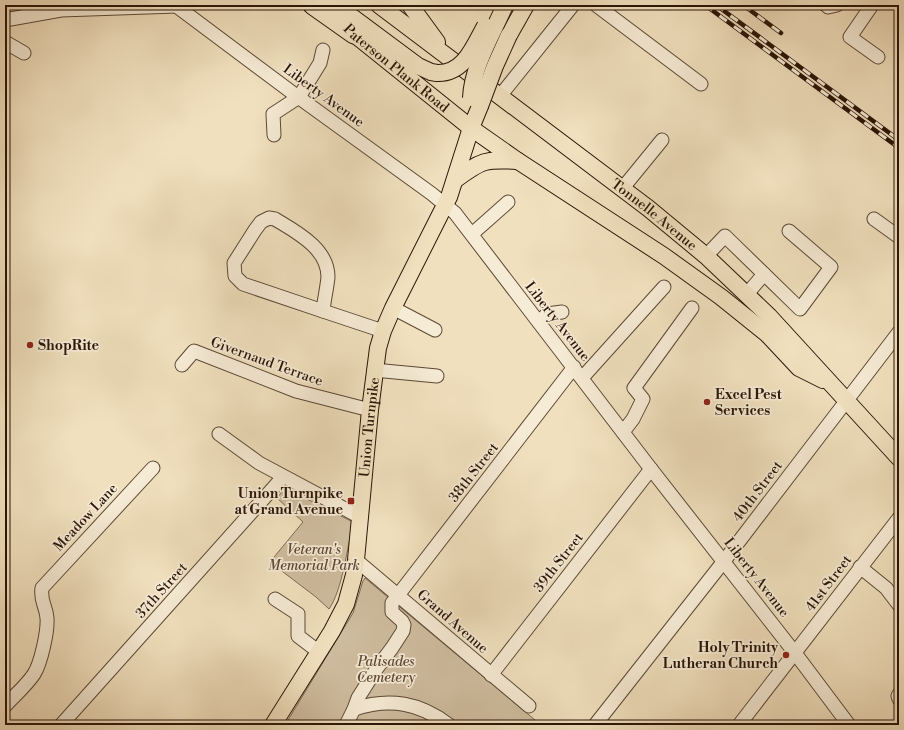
<svg xmlns="http://www.w3.org/2000/svg" width="904" height="730" viewBox="0 0 904 730" font-family="'Libre Bodoni',serif">
<rect width="100%" height="100%" fill="#f1e0be"/>
<filter id="stains"><feTurbulence type="fractalNoise" baseFrequency=".005" numOctaves="4"/><feColorMatrix values="0 0 0 0 .2 0 0 0 0 .09 0 0 0 0 .02 0 0 0 .5 -.17"/></filter>
<radialGradient id="worn" r=".72"><stop offset=".6" stop-color="#630" stop-opacity="0"/><stop offset="1" stop-color="#630" stop-opacity=".3"/></radialGradient>
<!-- green -->
<g fill="#cfbd9f" stroke="#7c6953">
<path d="M285,488L353,522C348,545 342,591 329,609L316,597L270,562L303,522L277,498Z"/>
<polygon points="365,578 541,725 285,725 353,613 363,581"/>
</g>
<g fill="none" stroke-linecap="round" stroke-linejoin="round">
<defs>
<g id="minor">
<polyline points="175,5 294,94 432,194 455,213 651,469 795,653 849,725"/>
<polyline points="596,5 701,84"/>
<polyline points="826,5 828,7 837,5"/>
<polyline points="872,5 850,37 878,57"/>
<polyline points="5,20 61,10 177,6"/>
<polyline points="5,42 24,53"/>
<polyline points="500,96 573,5"/>
<polyline points="274,135 273,114 299,97 320,63 323,50"/>
<polyline points="622,189 662,140"/>
<path d="M269,218L275,219C296,232 328,248 328,277C327,288 324,300 323,311L243,284L235,276L234,263L255,230L261,222Z"/>
<polyline points="874,219 899,237"/>
<polyline points="472,234 508,202"/>
<polyline points="706,256 725,236 800,309 831,267 789,231"/>
<polyline points="747,294 764,274"/>
<polyline points="393,308 435,330"/>
<polyline points="323,311 383,331"/>
<polyline points="539,322 547,314 562,312"/>
<polyline points="182,365 194,351 296,391 370,410"/>
<polyline points="374,370 437,376"/>
<polyline points="582,378 664,287"/>
<polyline points="623,432 633,419 643,399 634,388 692,308"/>
<polyline points="219,434 259,463 360,517"/>
<polyline points="356,560 529,706"/>
<polyline points="860,567 886,588 899,605"/>
<polyline points="275,599 298,614 298,636 319,652"/>
<polyline points="491,675 651,469"/>
<polyline points="899,694 898,696 899,699"/>
<path d="M5,706C14,696 26,686 34,674C41,663 48,631 47,618C46,605 40,602 42,588L153,468"/>
<path d="M354,709C390,697 420,703 449,725"/>
<polyline points="61,725 283,477"/>
<polyline points="346,725 354,709 358,698 377,668 392,648 403,631 404,625 402,621 392,612 392,603 574,367"/>
<polyline points="595,725 724,561 899,332"/>
<polyline points="739,725 899,518"/>
</g>
<g id="major">
<polyline points="336,5 418,66 431,72 437,73"/>
<path id="s1" d="M379,5L648,208L706,256L769,316L899,458"/>
<polyline points="410,5 437,42"/>
<path id="s2" d="M345,25L354,34L471,128L518,161L664,256L721,297L767,334L799,368L823,380"/>
<polyline points="509,35 526,5"/>
<path d="M455,180C482,160 485,159 518,161"/>
<path id="s3" d="M273,725L332,631L346,604L354,575L356,560L370,410L378,348L383,331L393,308L449,197L471,128L480,106"/>
</g>
<polyline id="highway" points="313,5 354,34"/>
</defs>
<!-- minor casing -->
<use href="#minor" stroke="#5c4835" stroke-width="15"/>
<!-- major casing -->
<use href="#major" stroke="#2a1507" stroke-width="18"/>
<!-- highway casing -->
<use href="#highway" stroke="#2a1507" stroke-width="21"/>
<!-- minor -->
<use href="#minor" stroke="#f6ebd5" stroke-width="13"/>
<!-- major -->
<use href="#major" stroke="#f1e0be" stroke-width="16"/>
<!-- highway -->
<use href="#highway" stroke="#f1e0be" stroke-width="19"/>
<defs>
<g id="rail">
<polyline points="705,5 899,148"/>
<polyline points="716,5 899,140"/>
<polyline points="743,5 781,33"/>
</g>
</defs>
<!-- rail casing -->
<use href="#rail" stroke="#2a1507" stroke-width="4.5"/>
<!-- rail -->
<use href="#rail" stroke="#f6ebd5" stroke-width="3" stroke-dasharray="9" stroke-linecap="butt"/>
<defs>
<g id="major-bridge">
<path d="M437,73C464,74 474,46 485,26"/>
<path d="M471,98C472,67 493,33 505,5"/>
<polyline points="480,106 495,66 509,35"/>
</g>
</defs>
<!-- major-bridge casing -->
<use href="#major-bridge" stroke="#2a1507" stroke-width="18" stroke-linecap="butt"/>
<!-- major-bridge -->
<use href="#major-bridge" stroke="#f1e0be" stroke-width="16"/>
</g>
<!-- markers -->
<g fill="#8f2418" stroke="#f6ebd5" stroke-width="1.5">
<circle cx="30" cy="345" r="4"/>
<circle cx="707" cy="402" r="4"/>
<rect x="347" y="497" width="8" height="8" rx="2"/>
<circle cx="786" cy="655" r="4"/>
</g>
<g text-anchor="middle" stroke-width="3.5" stroke-linejoin="round" paint-order="stroke">
<!-- street labels -->
<g font-size="14" fill="#2a1507" stroke="#f6ebd5">
<text dy="5" stroke="none"><textPath href="#s2" startOffset="67">Paterson Plank Road</textPath></text>
<text transform="translate(324 95) rotate(36)" y="5">Liberty Avenue</text>
<text dy="5" stroke="none"><textPath href="#s1" startOffset="346">Tonnelle Avenue</textPath></text>
<text transform="translate(558 321) rotate(52)" y="5">Liberty Avenue</text>
<text transform="translate(267 361) rotate(20)" y="5">Givernaud Terrace</text>
<text dy="5" stroke="none"><textPath href="#s3" startOffset="320">Union Turnpike</textPath></text>
<text transform="translate(473 472) rotate(-52)" y="5">38th Street</text>
<text transform="translate(757 491) rotate(-53)" y="5">40th Street</text>
<text transform="translate(85 517) rotate(-47)" y="5">Meadow Lane</text>
<text transform="translate(558 562) rotate(-52)" y="5">39th Street</text>
<text transform="translate(757 577) rotate(52)" y="5">Liberty Avenue</text>
<text transform="translate(828 583) rotate(-53)" y="5">41st Street</text>
<text transform="translate(161 590) rotate(-48)" y="5">37th Street</text>
<text transform="translate(453 621) rotate(41)" y="5">Grand Avenue</text>
</g>
<!-- poi labels -->
<g font-size="14" font-weight="bold" fill="#2a1507" stroke="#f6ebd5" text-anchor="start">
<text x="38" y="350">ShopRite</text>
<text x="715" y="399">Excel Pest<tspan x="715" dy="16">Services</tspan></text>
<text x="343" y="498" text-anchor="end">Union Turnpike<tspan x="343" dy="16">at Grand Avenue</tspan></text>
<text x="778" y="652" text-anchor="end">Holy Trinity<tspan x="778" dy="16">Lutheran Church</tspan></text>
</g>
<!-- park labels -->
<g font-size="14" font-style="italic" fill="#5c4735" stroke="#f6ebd5">
<text x="314" y="554">Veteran's<tspan x="314" dy="16">Memorial Park</tspan></text>
<text x="386" y="666">Palisades<tspan x="386" dy="16">Cemetery</tspan></text>
</g>
</g>
<!-- margin -->
<rect width="904" height="730" fill="none" stroke="#f1e0be" stroke-width="20"/>
<rect x="6" y="6" width="892" height="718" fill="none" stroke="#2a1507" stroke-width="2"/>
<rect x="10" y="10" width="884" height="710" fill="none" stroke="#2a1507"/>
<rect width="100%" height="100%" filter="url(#stains)"/>
<rect width="100%" height="100%" fill="url(#worn)"/>
</svg>
